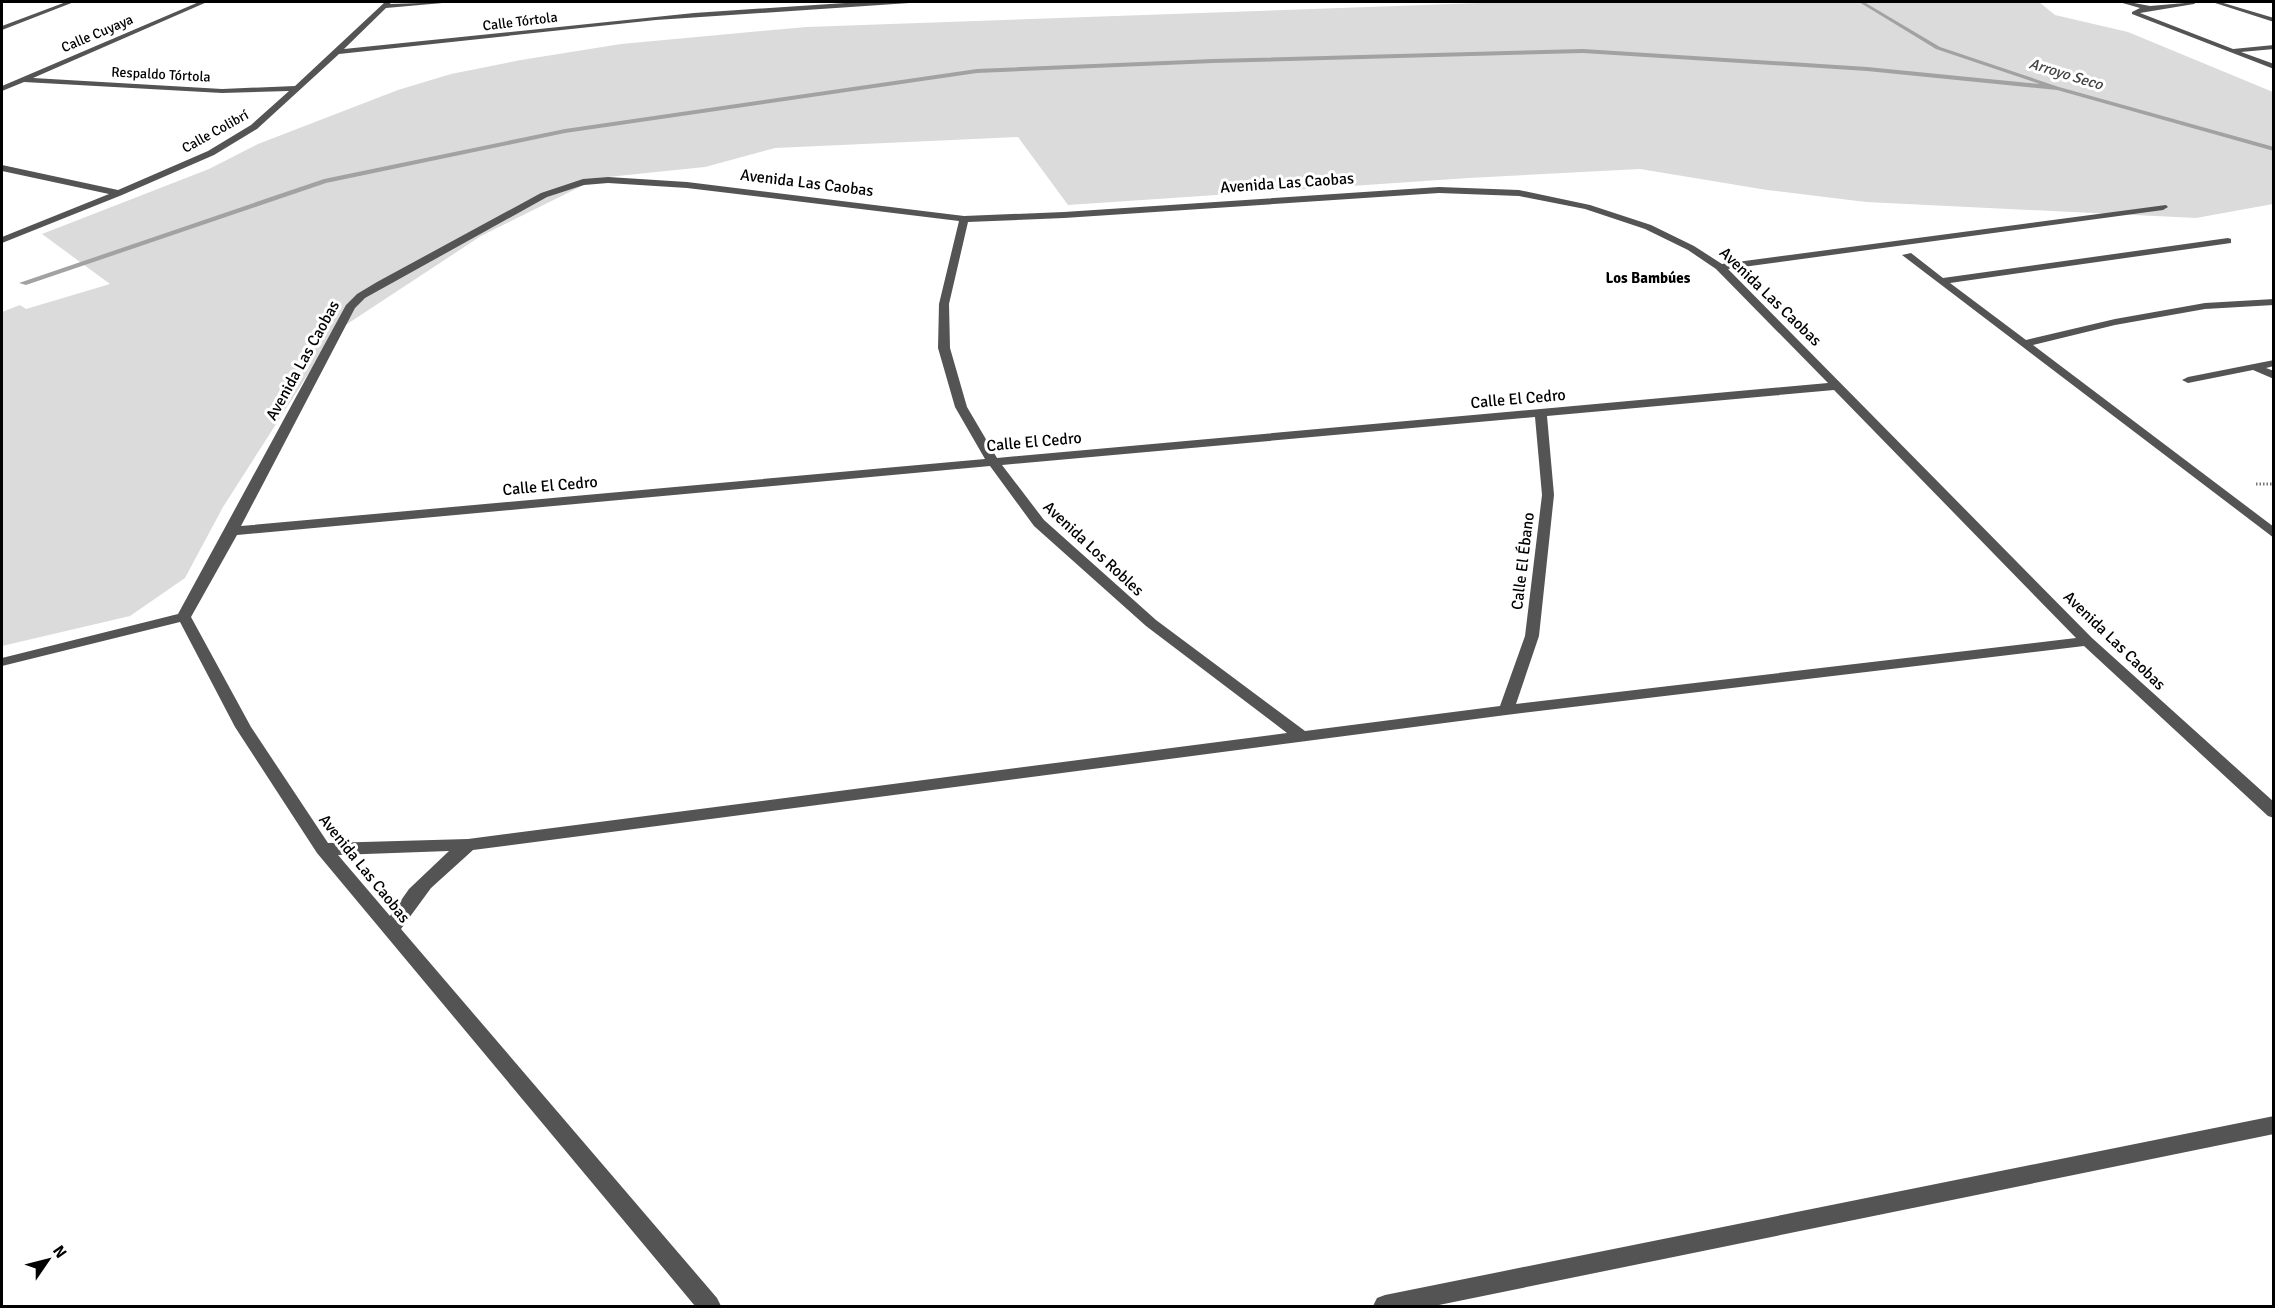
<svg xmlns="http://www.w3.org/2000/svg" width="2275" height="1308" viewBox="0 0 2275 1308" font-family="Signika,sans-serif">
<rect width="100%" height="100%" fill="#fff"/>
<!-- green -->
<polygon fill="#dbdbdb" points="1508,2 2039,2 2055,15 2128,32 2273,92 2273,204 2196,218 1866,202 1767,190 1640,169 1469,178 1068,205 1018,137 775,148 705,167 598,178 481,236 335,332 223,507 185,578 130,616 2,646 2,312 20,305 26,309 110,284 42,234 209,169 258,144 398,90 451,74 521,60 621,44 806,27"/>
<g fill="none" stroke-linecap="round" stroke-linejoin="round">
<!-- stream -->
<polygon fill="#a2a2a2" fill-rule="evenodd" points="1859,2 1864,2 1940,47 2059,87 2274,147 2274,151 2057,90 1867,71 1583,53 1213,63 977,73 565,133 326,183 26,285 19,283 324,179 565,129 977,69 1213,59 1583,49 1867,67 2040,84 1936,49"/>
<!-- path -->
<polyline stroke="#767676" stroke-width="3" stroke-dasharray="1.5 2" stroke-linecap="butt" points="2256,484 2274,484"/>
<!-- minor -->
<g fill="#545454" fill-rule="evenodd">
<polygon points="66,2 74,2 2,30 2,26"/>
<polygon points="199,2 207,2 33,78 222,89 295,86 385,2 391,2 390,4 454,2 386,8 344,49 694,13 845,3 924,2 656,20 339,54 257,129 214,155 122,195 2,243 2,237 109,194 2,171 2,165 118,190 208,151 251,125 289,91 222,93 24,82 2,91 2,86"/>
<polygon points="2119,2 2129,2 2150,6 2197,2 2194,4 2140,13 2233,49 2274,45 2274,49 2241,52 2274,64 2274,69 2132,14 2132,12 2140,8"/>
<polygon points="2212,2 2220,2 2274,18 2274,22"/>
<path d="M608,177L687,182L964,216L1064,212L1439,187L1519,190L1590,205L1651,225L1694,246L1722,264L2166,205L2168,207L2163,210L1728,269L2092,638L2274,802V818L2268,816L2084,646L1506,715L473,850L431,888L401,929L717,1298L721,1306H695L317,853L235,727L180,622L2,666V658L178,614L346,305L357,294L377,282L541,193L583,179ZM608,183L687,188L959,221L939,304L938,348L955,407L985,459L241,526L355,308L365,298L547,197L584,185ZM1439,193L1519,196L1585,209L1645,229L1688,250L1716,269L1828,383L997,458L967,407L950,348L949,304L968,222L1064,218ZM1834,390L2076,638L1516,704L1539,636L1554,495L1547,416ZM1535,417L1542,495L1525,636L1500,706L1305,731L1156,620L1044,520L1002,465ZM990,466L1034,526L1146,626L1287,733L468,839L328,843L251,727L191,617L237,535ZM449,851L409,889L390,916L338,855Z"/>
<polygon points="2228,238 2231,239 2231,243 1950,283 2026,340 2115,319 2205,303 2274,299 2274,305 2205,309 2115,325 2033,345 2274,527 2274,538 1902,255 1911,253 1943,278"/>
<polygon points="2274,360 2274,366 2266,368 2274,371 2274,379 2253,370 2188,383 2182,380 2188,377"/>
<polygon points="2274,1116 2274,1134 1434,1306 1373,1306 1377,1298 1385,1295"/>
</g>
</g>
<g text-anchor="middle" stroke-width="6" stroke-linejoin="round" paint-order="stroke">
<!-- far-street labels -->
<g font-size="14" fill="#000" stroke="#fff">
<text transform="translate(520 21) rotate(-7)" y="5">Calle Tórtola</text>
<text transform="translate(97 33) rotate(-23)" y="5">Calle Cuyaya</text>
<text transform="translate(161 74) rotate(3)" y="5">Respaldo Tórtola</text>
<text transform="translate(215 131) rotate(-29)" y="5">Calle Colibrí</text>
</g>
<!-- far-water labels -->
<g font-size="15" font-style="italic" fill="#434343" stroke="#fff">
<text transform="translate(2066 74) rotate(17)" y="5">Arroyo Seco</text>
</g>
<!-- far-neighbourhood labels -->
<g font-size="15" font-weight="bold" fill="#000" stroke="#fff">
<text x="1648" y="283">Los Bambúes</text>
</g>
<!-- street labels -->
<g font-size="16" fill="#000" stroke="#fff">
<text transform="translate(807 182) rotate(7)" y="6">Avenida Las Caobas</text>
<text transform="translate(1287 182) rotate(-4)" y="6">Avenida Las Caobas</text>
<text transform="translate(1771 296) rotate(44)" y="6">Avenida Las Caobas</text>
<text transform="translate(302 360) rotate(-61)" y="6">Avenida Las Caobas</text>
<text transform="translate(1518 398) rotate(-5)" y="6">Calle El Cedro</text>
<text transform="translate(1034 441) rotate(-5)" y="6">Calle El Cedro</text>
<text transform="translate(550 485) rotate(-5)" y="6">Calle El Cedro</text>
<text transform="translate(1094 548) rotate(43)" y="6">Avenida Los Robles</text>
<text transform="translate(1522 561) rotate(-83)" y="6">Calle El Ébano</text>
<text transform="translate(2115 640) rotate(44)" y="6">Avenida Las Caobas</text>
<text transform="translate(365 868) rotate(51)" y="6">Avenida Las Caobas</text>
</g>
</g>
<!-- border -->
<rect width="2275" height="1308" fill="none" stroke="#000000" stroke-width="6"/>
<!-- north arrow -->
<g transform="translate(48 1260) rotate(55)" stroke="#ffffff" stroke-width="4.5" paint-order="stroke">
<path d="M0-4.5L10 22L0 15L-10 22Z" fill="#000000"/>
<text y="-9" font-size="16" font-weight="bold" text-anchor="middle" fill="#000000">N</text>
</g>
</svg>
